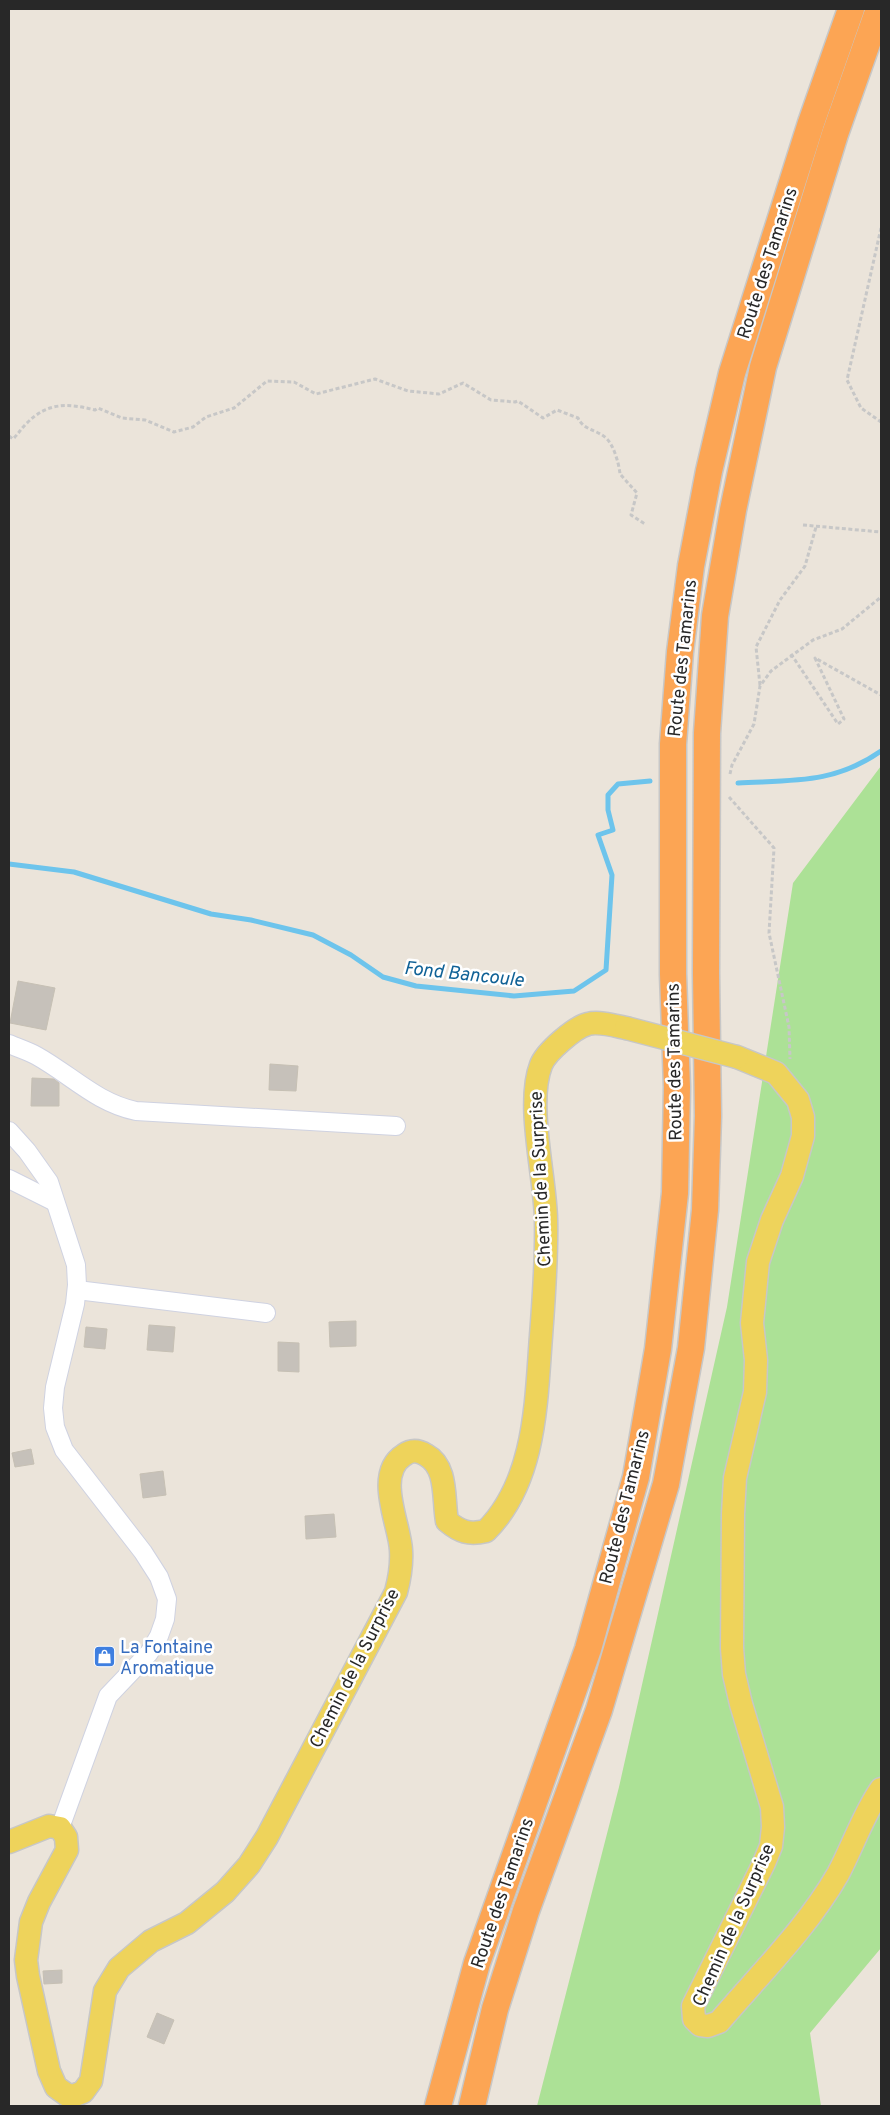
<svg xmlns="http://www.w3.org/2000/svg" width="890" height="2115" viewBox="0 0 890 2115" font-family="Overpass,sans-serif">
<rect width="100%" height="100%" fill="#ebe4da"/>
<!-- green -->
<polygon fill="#ace196" points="881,766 881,1948 810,2033 821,2106 537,2106 619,1787 727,1307 793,883"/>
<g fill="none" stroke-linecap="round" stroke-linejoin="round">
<!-- stream -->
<g stroke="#6dc4ec" stroke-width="5">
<path d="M738,783C793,780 834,784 881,751"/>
<polyline points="9,864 74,872 211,914 251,920 313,935 351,955 383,977 416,986 514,996 574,991 606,970 612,875 598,835 613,830 608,810 608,795 618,784 650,781"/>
</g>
</g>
<!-- building -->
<g fill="#c6c1ba" stroke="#c6c0b4">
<polygon points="18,981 55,988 46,1030 10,1023"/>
<polygon points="270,1064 298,1066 296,1091 269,1090"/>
<polygon points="32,1078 54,1079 59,1083 59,1106 31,1106"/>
<polygon points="356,1321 356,1346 330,1347 329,1322"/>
<polygon points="149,1325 175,1327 173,1352 147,1350"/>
<polygon points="86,1327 107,1329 105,1349 84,1347"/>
<polygon points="278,1342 299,1343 299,1372 278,1371"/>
<polygon points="31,1449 34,1464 15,1467 12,1453"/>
<polygon points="163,1471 166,1495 143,1498 140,1474"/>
<polygon points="334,1514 336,1537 306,1539 305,1516"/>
<polygon points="62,1970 62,1983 44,1984 43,1971"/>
<polygon points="157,2013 174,2020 164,2044 147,2037"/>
</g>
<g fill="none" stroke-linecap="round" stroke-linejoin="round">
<defs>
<g id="minor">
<path d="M9,1044C18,1048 28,1051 37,1056C71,1075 97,1103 136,1111L396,1126"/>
<polyline points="9,1131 27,1151 49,1182 76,1265 77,1285 75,1304 55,1387 53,1408 55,1427 64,1450 143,1552 159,1577 167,1599 165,1619 159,1636 149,1653 108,1696 60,1828"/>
<polyline points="9,1179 55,1202"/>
<polyline points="77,1290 266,1313"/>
</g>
<g id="major">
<path d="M737,1057L776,1073L798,1100L803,1117V1136L792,1176L772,1220L758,1262L752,1323L756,1360L755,1392L735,1478L733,1514L732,1648L734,1674L741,1704L772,1807L773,1827L771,1846L764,1863L693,2006L694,2019L700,2025L708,2026L719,2022C759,1975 807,1928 838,1874C853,1846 863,1815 881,1789"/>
<path d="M9,1842L49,1826L60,1828L66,1837L67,1850L39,1902L31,1922L26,1960L28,1976L49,2071L56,2087L70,2097L83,2092L91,2081L105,1991L119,1968L151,1941L187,1923L225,1892L249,1865L267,1837L396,1592C400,1577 402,1565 401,1550C400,1525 374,1474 404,1455C411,1450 418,1450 426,1455C448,1467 443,1499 447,1521C460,1532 469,1535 486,1531C536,1481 536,1402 541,1336C544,1297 547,1258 546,1219C545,1175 526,1104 541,1065C546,1052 575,1027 588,1024C599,1021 616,1026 626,1028"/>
</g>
<g id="highway">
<polyline points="438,2106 477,1963 588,1649 636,1477 658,1349 675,1193 677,1087 673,974 673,744 680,652 691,566 709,471 732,373 811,123 851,9"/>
<polyline points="472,2106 495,2009 526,1911 599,1710 666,1484 691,1348 705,1210 708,1116 706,973 707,733 715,616 733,510 763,367 835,134 879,9"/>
</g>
</defs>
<!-- minor casing -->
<use href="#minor" stroke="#cfd2e1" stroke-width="20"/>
<!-- major casing -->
<use href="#major" stroke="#c7c7c7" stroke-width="25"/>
<!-- highway casing -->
<use href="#highway" stroke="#c7c7c7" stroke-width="29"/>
<!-- path -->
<g stroke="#c7c7c7" stroke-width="3" stroke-dasharray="4 2.5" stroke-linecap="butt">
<polyline points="881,228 847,380 861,408 881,422"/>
<path d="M9,436L13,439C18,434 21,429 26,424C47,402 68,403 95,410L98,408L122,418L145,420L174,432L193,427L206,417L234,408L267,381L294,382L316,394L375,379L408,391L439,394L463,383L491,400L515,402L518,401L543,418L557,410L578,418C584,431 597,429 607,439C614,446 619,464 620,474L637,493L631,515L645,524"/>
<polyline points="803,525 881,532"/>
<polyline points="791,654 838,724 844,719 815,658 881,695"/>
<polyline points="760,685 756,647 780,600 805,566 816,527"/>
<polyline points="730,774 732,765 754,724 760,686 771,671 813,640 842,629 881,597"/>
<polyline points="729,797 774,848 769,933 789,1027 790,1059"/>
</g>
<!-- minor -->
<use href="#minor" stroke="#fff" stroke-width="18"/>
<!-- major -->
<use href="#major" stroke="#eed35b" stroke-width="22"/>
<!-- highway -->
<use href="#highway" stroke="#fca554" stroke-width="26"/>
<defs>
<polyline id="major-bridge" points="626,1028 737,1057"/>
</defs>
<!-- major-bridge casing -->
<use href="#major-bridge" stroke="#c7c7c7" stroke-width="25" stroke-linecap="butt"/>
<!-- major-bridge -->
<use href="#major-bridge" stroke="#eed35b" stroke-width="22"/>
</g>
<!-- icons -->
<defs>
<symbol id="shop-square" viewBox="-11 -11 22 22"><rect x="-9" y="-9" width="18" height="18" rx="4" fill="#3f7fe0" stroke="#fff"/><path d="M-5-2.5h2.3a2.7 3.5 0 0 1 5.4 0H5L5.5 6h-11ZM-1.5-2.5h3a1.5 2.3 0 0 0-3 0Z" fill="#fff"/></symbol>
</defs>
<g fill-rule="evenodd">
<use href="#shop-square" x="92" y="1644" width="25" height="25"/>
</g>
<g text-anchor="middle" stroke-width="5" stroke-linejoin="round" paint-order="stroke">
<!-- street labels -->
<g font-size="18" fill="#282828" stroke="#fff">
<text transform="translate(767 263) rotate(-72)" y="6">Route des Tamarins</text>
<text transform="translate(682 658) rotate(-84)" y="6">Route des Tamarins</text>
<text transform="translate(674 1062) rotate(-91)" y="6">Route des Tamarins</text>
<text transform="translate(540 1179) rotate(-93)" y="6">Chemin de la Surprise</text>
<text transform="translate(624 1507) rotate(-76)" y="6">Route des Tamarins</text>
<text transform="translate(354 1668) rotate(-63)" y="6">Chemin de la Surprise</text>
<text transform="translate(502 1893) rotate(-71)" y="6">Route des Tamarins</text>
<text transform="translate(733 1925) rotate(-66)" y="6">Chemin de la Surprise</text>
</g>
<!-- shop labels -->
<g font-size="18" fill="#366cbe" stroke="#fff" text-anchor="start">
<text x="120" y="1653">La Fontaine<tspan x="120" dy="21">Aromatique</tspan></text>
</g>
<!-- water labels -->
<g font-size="19" font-style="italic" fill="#0f6196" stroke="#fff">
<text transform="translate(464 973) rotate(6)" y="7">Fond Bancoule</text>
</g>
</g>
<!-- border -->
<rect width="890" height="2115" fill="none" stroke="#282828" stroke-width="20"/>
</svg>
